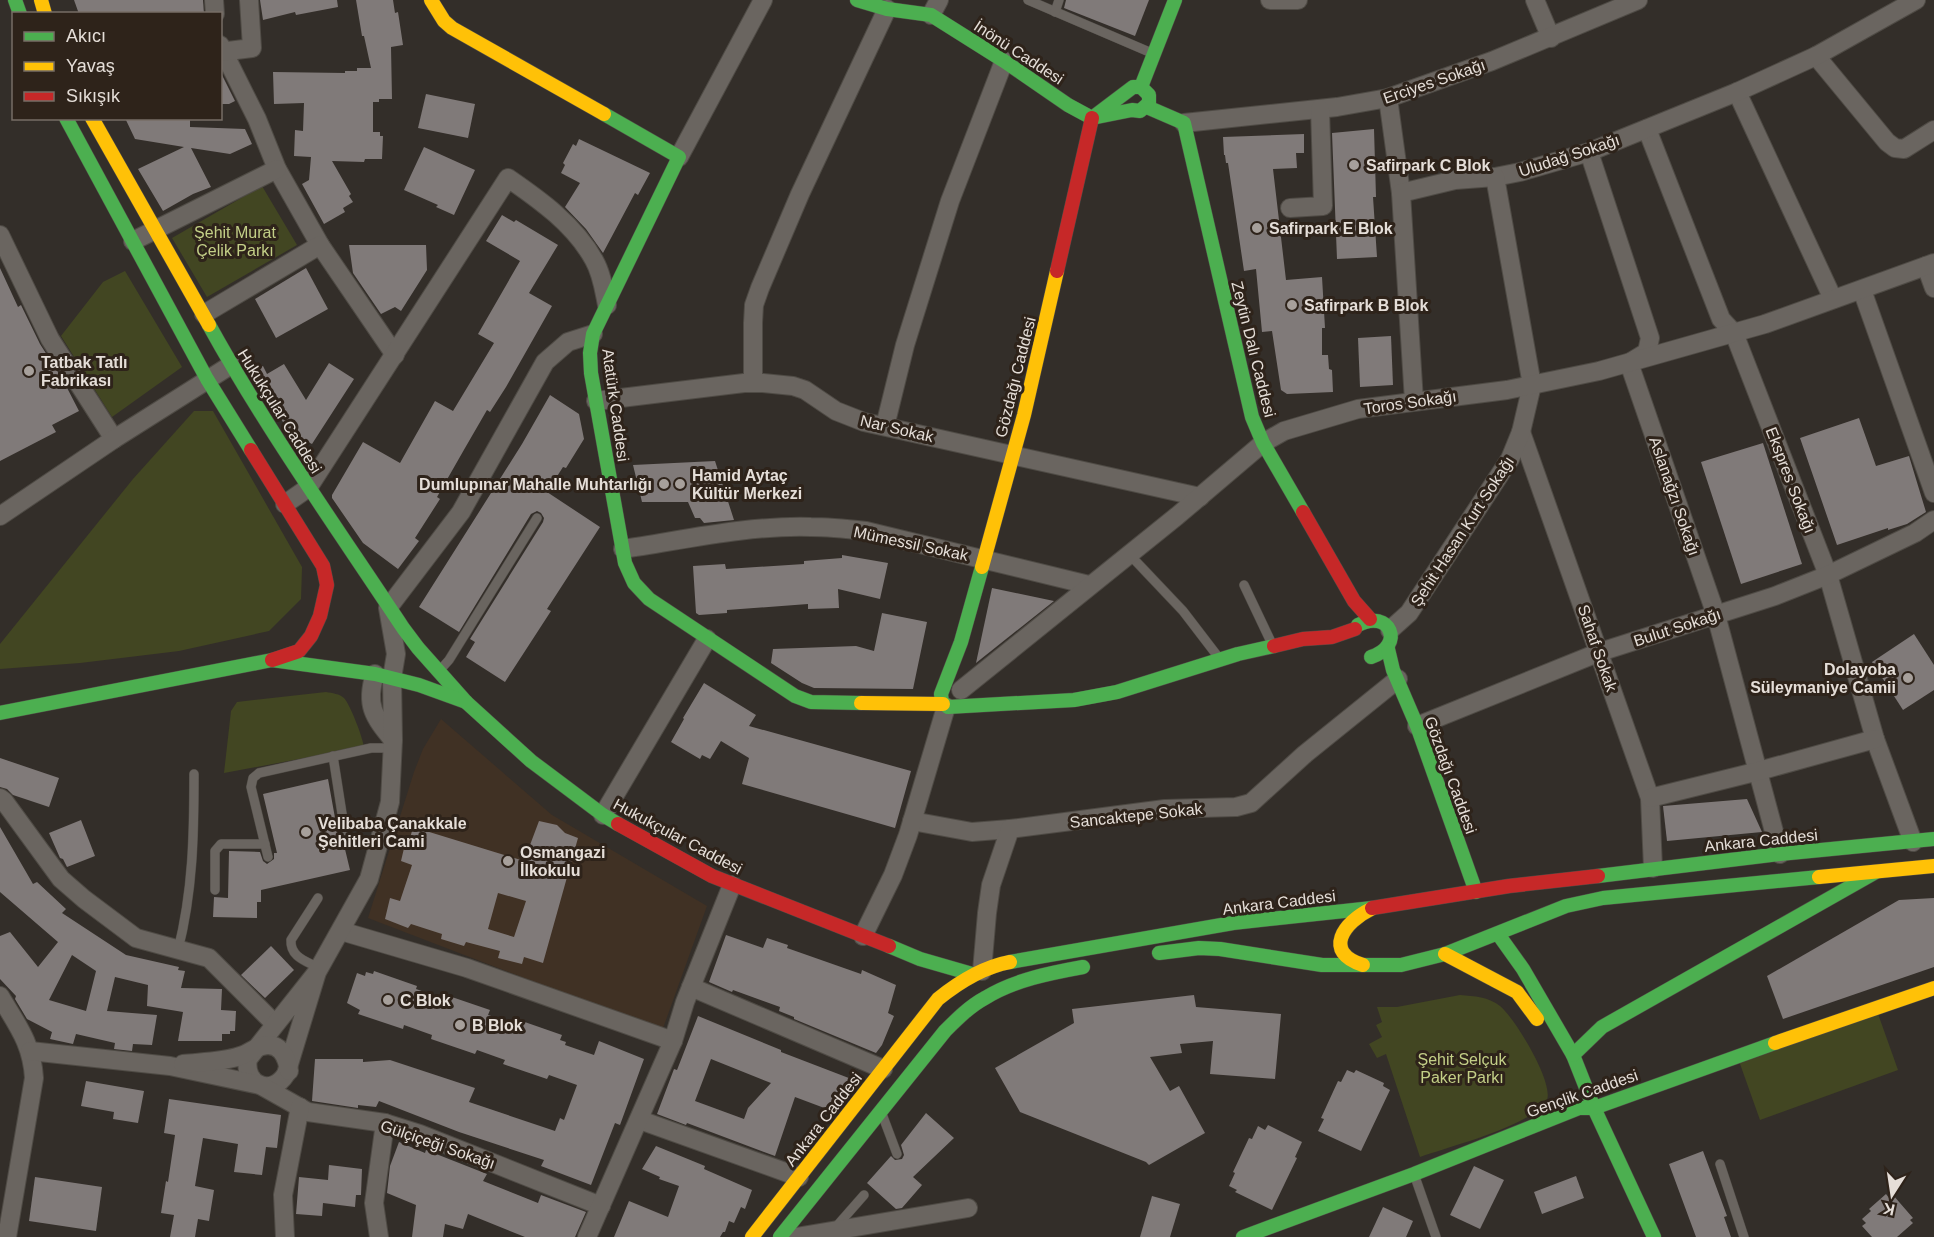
<svg xmlns="http://www.w3.org/2000/svg" width="1934" height="1237" viewBox="0 0 1934 1237" font-family="Helvetica,sans-serif">
<rect width="100%" height="100%" fill="#332e29"/>
<!-- built -->
<polygon fill="#403124" points="441,719 552,815 707,906 662,1031 368,918 414,772 423,749"/>
<!-- green -->
<g fill="#424622">
<polygon points="262,186 297,245 207,297 172,238"/>
<polygon points="125,271 182,367 112,417 61,336 103,282"/>
<polygon points="194,411 213,411 302,567 301,599 269,631 179,651 80,663 0,669 0,644 133,479"/>
<path d="M326,692C332,693 340,694 344,698C350,704 363,738 364,747L224,773L231,711L237,702Z"/>
<path d="M1460,995C1474,996 1489,997 1500,1006C1514,1017 1557,1086 1546,1102C1527,1127 1451,1146 1420,1157L1386,1054L1377,1058L1369,1044L1382,1037L1376,1025L1382,1022L1377,1007H1397Z"/>
<polygon points="1877,1011 1898,1070 1760,1120 1739,1061"/>
</g>
<!-- building -->
<g fill="#807a79" fill-rule="evenodd">
<polygon points="74,0 203,0 204,14 79,14"/>
<polygon points="260,0 337,0 338,7 296,15 295,12 263,20"/>
<polygon points="356,0 393,0 395,13 398,12 403,45 391,47 392,99 379,99 379,102 373,102 373,132 380,132 380,136 383,136 382,159 365,159 364,162 332,161 351,194 349,196 353,202 343,208 345,212 324,224 302,184 309,180 311,157 294,156 295,130 303,131 304,103 274,104 273,72 345,73 345,71 357,71 357,68 371,68 364,36 362,36"/>
<polygon points="1066,0 1149,0 1135,36 1064,8"/>
<polygon points="220,71 235,101 229,104 220,104"/>
<polygon points="426,94 475,104 468,138 418,128"/>
<polygon points="125,118 190,118 190,127 245,129 252,144 230,154 191,148 211,187 193,194 163,211 138,169 184,147 135,139"/>
<polygon points="1374,129 1376,197 1373,197 1377,257 1337,259 1332,133"/>
<polygon points="1304,134 1304,153 1296,153 1297,168 1273,169 1286,280 1322,277 1325,328 1322,328 1322,355 1328,355 1329,369 1332,370 1333,392 1287,394 1281,390 1272,331 1262,332 1256,269 1244,271 1228,163 1226,163 1225,155 1224,155 1223,137"/>
<polygon points="579,139 650,173 638,195 635,193 603,253 586,229 565,207 580,183 561,173 565,165 563,163 573,144 576,146"/>
<polygon points="424,147 475,170 454,215 436,207 438,205 404,190"/>
<polygon points="502,215 514,222 516,220 558,245 529,293 552,306 506,387 490,412 487,410 465,448 437,497 440,499 415,538 419,541 398,569 363,543 332,498 332,495 363,442 400,463 435,401 453,411 494,343 478,334 520,261 486,241"/>
<polygon points="349,245 426,245 427,270 401,311 395,307 381,314 353,273"/>
<polygon points="0,268 18,307 21,305 40,344 63,380 79,411 52,425 56,432 0,461"/>
<polygon points="306,268 328,309 276,338 255,299"/>
<polygon points="1391,336 1393,385 1360,387 1358,338"/>
<polygon points="329,363 354,379 312,444 308,442 307,444 291,434 292,430 286,427 252,372 263,366 267,374 284,364 306,400"/>
<polygon points="550,395 579,414 584,439 566,468 563,467 547,492 600,527 547,609 551,611 505,682 466,657 475,642 470,639 543,522 544,518 541,513 537,511 531,514 459,632 419,607 522,444"/>
<polygon points="1859,418 1876,466 1909,456 1926,512 1907,524 1888,530 1888,528 1837,545 1800,438"/>
<polygon points="1763,443 1802,564 1741,584 1701,462"/>
<polygon points="715,461 734,520 704,523 700,518 695,518 688,502 642,502 633,465"/>
<polygon points="842,555 888,563 880,599 838,589 839,608 808,609 808,604 727,610 727,613 699,615 696,613 693,566 725,564 726,569 804,564 804,561 842,558"/>
<polygon points="992,588 1054,601 976,663"/>
<polygon points="882,613 927,622 913,689 814,688 802,683 771,663 773,649 856,646 874,651"/>
<polygon points="1914,634 1934,665 1934,690 1903,710 1872,662"/>
<polygon points="704,683 756,715 749,726 911,771 895,828 742,784 749,758 721,741 710,759 702,755 700,759 671,742 684,719 683,718"/>
<polygon points="0,758 59,778 49,807 13,795 7,789 0,787"/>
<polygon points="328,779 339,840 344,845 350,870 261,890 261,902 257,902 257,918 213,917 214,897 228,898 229,851 260,852 263,861 267,864 274,859 274,853 277,853 263,794"/>
<polygon points="1747,799 1762,832 1667,841 1663,806"/>
<polygon points="81,820 95,856 67,867 63,859 60,858 49,833"/>
<path d="M539,821L557,825L565,833L578,838L543,963L524,957L522,964L498,958L500,951L466,942L464,946L441,939L442,934L411,924L408,928L385,919L390,898L400,901L412,865L401,861L405,844L408,846L413,827L524,861ZM498,893L526,901L514,937L488,929Z"/>
<path d="M0,827L33,884L37,882L66,909L62,913L126,955L179,967L178,970L185,971L181,988L222,989L221,1010L236,1011L235,1031H230V1034H222V1041H178L183,1012L147,1006L148,985L115,977L107,1011L157,1015L152,1045L133,1044L132,1051L114,1049L115,1043L76,1034L73,1044L50,1039L52,1032L27,1019L15,999L16,996L0,979V936L10,932L38,967L58,942L0,892ZM72,955L96,971L86,1011L49,1000Z"/>
<polygon points="1934,898 1934,967 1783,1019 1767,976 1899,900"/>
<polygon points="726,935 763,948 767,938 788,945 787,948 861,974 862,970 896,985 888,1013 894,1016 882,1045 876,1053 794,1019 794,1017 779,1011 780,1007 733,990 732,992 709,982"/>
<polygon points="271,946 294,970 265,998 241,975"/>
<polygon points="374,971 417,986 416,989 445,999 446,995 490,1010 488,1015 517,1024 519,1020 562,1035 560,1040 566,1042 565,1045 594,1055 599,1041 644,1059 620,1125 615,1123 591,1185 541,1166 544,1160 459,1132 379,1101 376,1107 358,1105 358,1108 312,1101 315,1059 363,1059 363,1062 390,1060 475,1088 469,1102 555,1131 560,1118 564,1120 577,1085 549,1075 547,1079 503,1064 505,1060 477,1050 475,1054 431,1039 432,1035 404,1025 403,1029 358,1014 360,1010 347,1003 357,973 365,976 366,972 373,974"/>
<polygon points="1194,995 1196,1007 1281,1014 1275,1079 1210,1074 1213,1041 1180,1044 1182,1053 1150,1057 1170,1091 1179,1086 1205,1133 1149,1165 1146,1162 1020,1112 995,1068 1074,1023 1072,1009"/>
<path d="M698,1016L781,1050V1052L854,1080L841,1090L827,1109L795,1097L775,1156L687,1123L686,1125L657,1114L674,1069L677,1070ZM711,1059L771,1083L748,1108L744,1119L695,1101Z"/>
<polygon points="1347,1070 1354,1073 1356,1070 1384,1083 1383,1086 1390,1090 1361,1151 1318,1131 1324,1119 1321,1118 1338,1081 1341,1082"/>
<polygon points="86,1081 144,1091 138,1123 113,1119 114,1112 81,1106"/>
<polygon points="169,1099 281,1115 277,1148 266,1147 262,1175 234,1172 238,1144 203,1138 195,1186 214,1190 209,1221 198,1219 195,1237 170,1237 174,1215 161,1213 166,1181 168,1182 175,1135 164,1133"/>
<polygon points="926,1113 954,1138 913,1177 922,1185 902,1208 896,1209 867,1183 891,1156 895,1160 902,1159 904,1155 901,1145"/>
<polygon points="1268,1125 1302,1142 1295,1157 1297,1158 1272,1210 1235,1192 1237,1190 1229,1186 1235,1173 1233,1172 1249,1138 1252,1139 1258,1126 1265,1130"/>
<polygon points="399,1142 425,1153 426,1150 487,1174 483,1181 538,1203 541,1195 586,1212 575,1237 525,1237 468,1214 463,1229 445,1224 443,1237 412,1237 416,1205 387,1193 390,1166"/>
<polygon points="656,1146 705,1166 704,1169 752,1190 745,1209 741,1207 734,1223 729,1221 725,1232 723,1232 720,1237 614,1237 629,1201 668,1217 679,1186 659,1179 660,1177 642,1169"/>
<polygon points="1703,1151 1727,1216 1724,1217 1731,1237 1696,1237 1669,1164"/>
<polygon points="329,1165 362,1169 361,1195 356,1195 355,1207 323,1203 322,1216 296,1214 299,1177 328,1180"/>
<polygon points="1474,1166 1504,1180 1480,1229 1450,1215"/>
<polygon points="1576,1176 1584,1198 1542,1214 1534,1192"/>
<polygon points="35,1177 102,1187 96,1231 29,1221"/>
<polygon points="1886,1194 1889,1198 1893,1195 1913,1218 1910,1220 1913,1223 1897,1237 1872,1237 1862,1226 1866,1223 1862,1219 1871,1211 1869,1209"/>
<polygon points="1152,1196 1180,1204 1170,1237 1140,1237"/>
<polygon points="1383,1207 1413,1221 1406,1237 1369,1237"/>
</g>
<g fill="none" stroke-linecap="round" stroke-linejoin="round">
<defs>
<g id="lane">
<polyline points="1028,0 1154,54"/>
<polyline points="1055,12 1059,0"/>
<polyline points="1129,554 1183,611 1219,658"/>
<polyline points="1244,585 1272,644"/>
<polyline points="440,670 449,660 537,518"/>
<polyline points="333,756 346,839"/>
<polyline points="268,857 251,787 253,778 259,773 371,748 392,748"/>
<polyline points="215,890 215,851 221,844 265,844"/>
<path d="M318,898L291,940C290,957 306,961 319,968"/>
<path d="M178,950C193,891 194,834 194,774"/>
<polyline points="882,1114 897,1154"/>
<polyline points="1720,1164 1744,1237"/>
<polyline points="1414,1174 1436,1237"/>
<polyline points="835,1228 864,1195"/>
</g>
<g id="street">
<polyline points="214,0 215,14"/>
<polyline points="1270,0 1298,0"/>
<polyline points="1535,0 1551,38"/>
<polyline points="931,15 939,0"/>
<polyline points="220,45 257,119 277,169 320,245"/>
<polyline points="220,52 252,48 249,0"/>
<polyline points="1816,56 1887,142 1895,148 1904,149 1934,130"/>
<polyline points="1737,92 1833,299"/>
<polyline points="1388,98 1401,193"/>
<polyline points="1184,123 1337,107 1388,98 1492,61 1638,0"/>
<polyline points="1647,129 1721,319 1734,333 1828,575 1875,739 1913,842"/>
<polyline points="1589,152 1650,338 1647,352 1629,363 1716,615 1780,854"/>
<polyline points="679,157 763,0"/>
<polyline points="1290,208 1323,206 1320,109"/>
<polyline points="0,235 50,339 114,439"/>
<polyline points="133,241 277,169"/>
<polyline points="1926,266 1934,288"/>
<polyline points="1862,290 1934,493"/>
<polyline points="204,314 320,245 395,355"/>
<polyline points="753,383 753,323 754,305 760,288 800,194 887,9"/>
<polyline points="596,401 744,383 763,383 793,386 805,390 836,411 864,422 1200,497"/>
<polyline points="1414,401 1401,193 1455,180 1495,177 1520,172 1589,152 1737,92 1816,56 1916,0"/>
<polyline points="885,426 905,345 950,201 1004,61"/>
<polyline points="1521,432 1650,798 1653,868"/>
<path d="M285,504L308,488L508,178C540,200 575,225 594,260C602,274 604,290 607,305"/>
<polyline points="0,516 114,439 231,365"/>
<path d="M623,549C684,540 748,525 811,527C830,527 848,529 866,531L1089,585"/>
<polyline points="1390,630 1409,613 1510,459 1521,432 1532,385 1495,177"/>
<path d="M375,674C365,705 374,717 393,740"/>
<polyline points="961,690 1177,516 1263,443 1284,431 1358,409 1507,390 1599,371 1765,324 1934,263"/>
<polyline points="1417,726 1600,652 1775,596 1828,575 1915,533 1934,520"/>
<polyline points="0,798 4,801 61,879 84,899 136,938 209,958 275,1024"/>
<polyline points="1650,798 1759,771 1875,739"/>
<polyline points="603,815 707,639"/>
<polyline points="912,821 972,832 1010,829"/>
<polyline points="341,931 467,968 673,1041"/>
<polyline points="863,936 893,875 908,835 946,707"/>
<polyline points="982,971 987,913 991,885 1010,829 1165,809 1236,807 1251,803 1305,754 1398,679"/>
<path d="M317,972L286,1074C272,1097 243,1085 248,1059L317,972L369,879L390,802L393,740L392,678L396,654L388,608L461,512L545,362L568,342L593,334"/>
<polyline points="691,987 883,1069"/>
<path d="M0,996C17,1025 32,1043 34,1078L7,1237"/>
<polyline points="30,1051 170,1066 260,1085 308,1112 385,1123 420,1134 601,1206"/>
<path d="M183,1064C201,1062 223,1062 240,1056C248,1054 254,1048 262,1046C280,1041 287,1057 289,1071"/>
<polyline points="640,1120 799,1177"/>
<polyline points="285,1237 283,1195 300,1107"/>
<polyline points="379,1237 374,1203 385,1123"/>
<polyline points="587,1237 673,1041 685,1002 732,885"/>
<polyline points="796,1237 968,1208"/>
</g>
<g id="fast">
<polyline points="15,0 20,14"/>
<polyline points="857,0 887,9 931,15 1004,61 1068,105 1092,118 1132,110 1140,111 1149,103 1149,95 1141,87 1133,87 1092,118"/>
<polyline points="1141,87 1175,0"/>
<polyline points="1147,107 1184,123 1252,417 1263,443 1303,512"/>
<polyline points="604,114 679,157 593,334 590,353 591,373 625,563 634,583 649,599 795,696 811,702 861,703"/>
<polyline points="66,118 207,379 251,450"/>
<path d="M209,325C267,430 337,528 403,628L418,648L466,702"/>
<polyline points="982,567 961,642 941,694 942,702 948,707 1074,700 1117,692 1238,654 1274,646"/>
<path d="M1358,625C1390,608 1406,646 1371,657"/>
<polyline points="1388,649 1393,670 1417,726 1476,892"/>
<polyline points="0,713 272,660 375,674 419,685 466,702 531,761 603,815 618,824"/>
<polyline points="1598,876 1780,854 1934,839"/>
<polyline points="1498,934 1523,969 1573,1055 1594,1108 1654,1237"/>
<polyline points="889,946 920,959 972,974"/>
<polyline points="1159,953 1199,948 1220,949 1322,965 1401,965 1445,954 1566,906 1603,898 1819,877"/>
<polyline points="1010,962 1233,923 1372,908"/>
<polyline points="1573,1055 1602,1027 1876,872"/>
<path d="M780,1237L945,1031C957,1019 970,1006 985,998C1014,980 1050,973 1083,967"/>
<polyline points="1243,1237 1414,1174 1579,1108 1594,1108 1775,1043"/>
</g>
<g id="slow">
<polyline points="41,0 45,14"/>
<polyline points="431,0 444,21 452,28 604,114"/>
<polyline points="92,118 209,325"/>
<polyline points="982,567 1024,415 1057,271"/>
<polyline points="861,703 943,704"/>
<polyline points="1819,877 1934,866"/>
<polyline points="1445,954 1517,992 1537,1019"/>
<path d="M1363,965C1322,952 1344,922 1371,909"/>
<polyline points="1775,1043 1934,988"/>
<path d="M752,1237L938,999C959,982 983,967 1010,962"/>
</g>
<g id="jam">
<polyline points="1057,271 1092,118"/>
<polyline points="251,450 323,566 327,585 320,616 311,636 299,651 272,660"/>
<polyline points="1303,512 1354,601 1370,619"/>
<polyline points="1274,646 1303,639 1332,637 1355,629"/>
<polyline points="618,824 712,876 889,946"/>
<polyline points="1372,908 1509,886 1598,876"/>
</g>
</defs>
<!-- lane casing -->
<use href="#lane" stroke="#4f4b45" stroke-width="10"/>
<!-- street casing -->
<use href="#street" stroke="#4f4b45" stroke-width="20"/>
<!-- fast casing -->
<use href="#fast" stroke="#4f4b45" stroke-width="15"/>
<!-- slow casing -->
<use href="#slow" stroke="#4f4b45" stroke-width="15"/>
<!-- jam casing -->
<use href="#jam" stroke="#4f4b45" stroke-width="15"/>
<!-- lane -->
<use href="#lane" stroke="#6a6560" stroke-width="9"/>
<!-- street -->
<use href="#street" stroke="#6a6560" stroke-width="18"/>
<!-- fast -->
<use href="#fast" stroke="#4caf50" stroke-width="14"/>
<!-- slow -->
<use href="#slow" stroke="#ffc107" stroke-width="14"/>
<!-- jam -->
<use href="#jam" stroke="#c62828" stroke-width="14"/>
</g>
<!-- markers -->
<g fill="#a7a09b" stroke="#2e231a" stroke-width="2">
<circle cx="1354" cy="165" r="6"/>
<circle cx="1257" cy="228" r="6"/>
<circle cx="1292" cy="305" r="6"/>
<circle cx="29" cy="371" r="6"/>
<circle cx="664" cy="484" r="6"/>
<circle cx="680" cy="484" r="6"/>
<circle cx="1908" cy="678" r="6"/>
<circle cx="306" cy="832" r="6"/>
<circle cx="508" cy="861" r="6"/>
<circle cx="388" cy="1000" r="6"/>
<circle cx="460" cy="1025" r="6"/>
</g>
<g text-anchor="middle" stroke-width="6" stroke-linejoin="round" paint-order="stroke">
<!-- street labels -->
<g font-size="16" fill="#e5ded8" stroke="#2e231a">
<text transform="translate(1019 52) rotate(33)" y="6">İnönü Caddesi</text>
<text transform="translate(1434 81) rotate(-19)" y="6">Erciyes Sokağı</text>
<text transform="translate(1569 155) rotate(-18)" y="6">Uludağ Sokağı</text>
<text transform="translate(1254 349) rotate(76)" y="6">Zeytin Dalı Caddesi</text>
<text transform="translate(1015 377) rotate(-76)" y="6">Gözdağı Caddesi</text>
<text transform="translate(1410 402) rotate(-8)" y="6">Toros Sokağı</text>
<text transform="translate(616 405) rotate(82)" y="6">Atatürk Caddesi</text>
<text transform="translate(280 411) rotate(58)" y="6">Hukukçular Caddesi</text>
<text transform="translate(897 428) rotate(13)" y="6">Nar Sokak</text>
<text transform="translate(1791 480) rotate(69)" y="6">Ekspres Sokağı</text>
<text transform="translate(1675 496) rotate(71)" y="6">Aslanağzı Sokağı</text>
<text transform="translate(1462 531) rotate(-57)" y="6">Şehit Hasan Kurt Sokağı</text>
<text transform="translate(911 543) rotate(12)" y="6">Mümessil Sokak</text>
<text transform="translate(1677 627) rotate(-18)" y="6">Bulut Sokağı</text>
<text transform="translate(1598 648) rotate(71)" y="6">Sahaf Sokak</text>
<text transform="translate(1451 775) rotate(70)" y="6">Gözdağı Caddesi</text>
<text transform="translate(1136 815) rotate(-6)" y="6">Sancaktepe Sokak</text>
<text transform="translate(678 836) rotate(28)" y="6">Hukukçular Caddesi</text>
<text transform="translate(1761 840) rotate(-6)" y="6">Ankara Caddesi</text>
<text transform="translate(1279 902) rotate(-7)" y="6">Ankara Caddesi</text>
<text transform="translate(1582 1093) rotate(-19)" y="6">Gençlik Caddesi</text>
<text transform="translate(823 1119) rotate(-52)" y="6">Ankara Caddesi</text>
<text transform="translate(438 1144) rotate(19)" y="6">Gülçiçeği Sokağı</text>
</g>
<!-- poi labels -->
<g font-size="16" font-weight="bold" fill="#e5ded8" stroke="#2e231a" text-anchor="start">
<text x="1366" y="171">Safirpark C Blok</text>
<text x="1269" y="234">Safirpark E Blok</text>
<text x="1304" y="311">Safirpark B Blok</text>
<text x="41" y="368">Tatbak Tatlı<tspan x="41" dy="18">Fabrikası</tspan></text>
<text x="692" y="481">Hamid Aytaç<tspan x="692" dy="18">Kültür Merkezi</tspan></text>
<text x="652" y="490" text-anchor="end">Dumlupınar Mahalle Muhtarlığı</text>
<text x="1896" y="675" text-anchor="end">Dolayoba<tspan x="1896" dy="18">Süleymaniye Camii</tspan></text>
<text x="318" y="829">Velibaba Çanakkale<tspan x="318" dy="18">Şehitleri Cami</tspan></text>
<text x="520" y="858">Osmangazi<tspan x="520" dy="18">İlkokulu</tspan></text>
<text x="400" y="1006">C Blok</text>
<text x="472" y="1031">B Blok</text>
</g>
<!-- park labels -->
<g font-size="16" fill="#c3cf87" stroke="#2e231a">
<text x="235" y="238">Şehit Murat<tspan x="235" dy="18">Çelik Parkı</tspan></text>
<text x="1462" y="1065">Şehit Selçuk<tspan x="1462" dy="18">Paker Parkı</tspan></text>
</g>
</g>
<!-- legend -->
<rect x="12" y="12" width="210" height="108" fill="#2e231a" stroke="#776e66" stroke-width="1.5"/>
<rect x="24" y="32" width="30" height="9" fill="#4caf50" stroke="#776e66" stroke-width="1.5"/>
<text x="66" y="42" font-size="18" fill="#e5ded8">Akıcı</text>
<rect x="24" y="62" width="30" height="9" fill="#ffc107" stroke="#776e66" stroke-width="1.5"/>
<text x="66" y="72" font-size="18" fill="#e5ded8">Yavaş</text>
<rect x="24" y="92" width="30" height="9" fill="#c62828" stroke="#776e66" stroke-width="1.5"/>
<text x="66" y="102" font-size="18" fill="#e5ded8">Sıkışık</text>
<!-- north arrow -->
<g transform="translate(1892 1195) rotate(192)" stroke="#2e231a" stroke-width="4.5" paint-order="stroke">
<path d="M0-4.5L10 22L0 15L-10 22Z" fill="#e5ded8"/>
<text y="-9" font-size="16" font-weight="bold" text-anchor="middle" fill="#e5ded8">K</text>
</g>
</svg>
